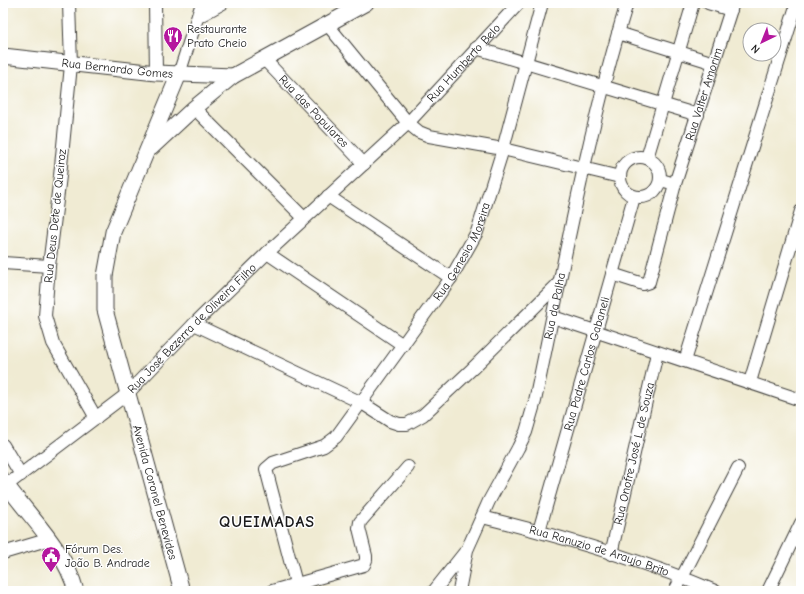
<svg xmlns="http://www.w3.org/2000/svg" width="804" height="594" viewBox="0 0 804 594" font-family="'Comic Neue',sans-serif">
<rect width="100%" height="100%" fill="#fff"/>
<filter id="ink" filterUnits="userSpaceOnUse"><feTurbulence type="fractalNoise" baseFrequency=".025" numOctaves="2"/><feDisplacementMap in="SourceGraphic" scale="8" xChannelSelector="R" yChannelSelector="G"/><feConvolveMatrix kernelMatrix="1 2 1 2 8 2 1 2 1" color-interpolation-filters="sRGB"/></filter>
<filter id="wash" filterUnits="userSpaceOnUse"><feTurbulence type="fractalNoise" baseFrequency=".012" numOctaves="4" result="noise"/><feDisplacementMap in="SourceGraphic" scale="16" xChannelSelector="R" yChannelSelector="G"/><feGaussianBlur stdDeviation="0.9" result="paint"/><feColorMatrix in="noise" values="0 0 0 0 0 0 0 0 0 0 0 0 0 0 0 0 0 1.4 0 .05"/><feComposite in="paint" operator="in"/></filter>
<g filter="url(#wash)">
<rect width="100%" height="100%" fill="#f0ebd3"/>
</g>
<g filter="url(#ink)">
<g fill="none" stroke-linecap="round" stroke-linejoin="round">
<defs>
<g id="minor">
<polyline points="69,3 71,65 60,176 49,266 45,316 53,343 96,418"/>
<polyline points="155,3 156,73"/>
<polyline points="708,3 731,10"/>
<polyline points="198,17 223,3"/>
<polyline points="327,24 408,123 419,132 429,136 503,149 620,177"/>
<polyline points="618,33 714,63"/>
<polyline points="476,48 698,115"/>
<path id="s1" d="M264,59L364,164"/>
<polyline points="179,74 202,3"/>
<polyline points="194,108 304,218"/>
<circle cx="640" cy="177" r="20"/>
<polyline points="647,158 693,3"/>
<path id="s2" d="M661,180L675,184L733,3"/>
<polyline points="328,196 451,278"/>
<polyline points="267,253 403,345"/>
<polyline points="3,263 49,266"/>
<polyline points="612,274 643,284 649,282 675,184"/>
<polyline points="553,317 801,400"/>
<polyline points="194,324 362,403 390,421 399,424 407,424 423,415 472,369 559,283"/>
<polyline points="685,361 797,3"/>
<polyline points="750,382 801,211"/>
<polyline points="3,445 21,475"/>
<path id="s3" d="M7,485L127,394L194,324L267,253L408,123L519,3"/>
<path id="s4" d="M482,517C560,536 640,559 715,591"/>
<path id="s5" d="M539,531L634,197"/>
<polyline points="3,553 50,539"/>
<path id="s6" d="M611,554L657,353"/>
<polyline points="272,591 364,565 366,560 366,556 359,528 360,522 408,467"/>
<path id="s7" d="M298,591L266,469L273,463L324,446L336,437L451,278L477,232L503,149L542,3"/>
<polyline points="434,591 465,552"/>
<path id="s8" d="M459,591L467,550L489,501L518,448L526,432L535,401C563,268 587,134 627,3"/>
<polyline points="675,591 738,468"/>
<polyline points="768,591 801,523"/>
</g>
<g id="major">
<path id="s9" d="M3,56L156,73L233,76"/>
<path id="s10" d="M179,74L113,232L105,276V310L182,591"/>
<polyline points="151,148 194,108 233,76 366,3"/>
<path d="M3,480C28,516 64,547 76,591"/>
</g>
</defs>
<!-- minor casing -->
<use href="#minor" stroke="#3c3b37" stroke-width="14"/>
<!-- major casing -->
<use href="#major" stroke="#3c3b37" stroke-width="17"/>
<!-- minor -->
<use href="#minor" stroke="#fff" stroke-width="12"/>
<!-- major -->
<use href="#major" stroke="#fff" stroke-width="15"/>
</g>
</g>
<!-- icons -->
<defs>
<symbol id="restaurant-pin" viewBox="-11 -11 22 30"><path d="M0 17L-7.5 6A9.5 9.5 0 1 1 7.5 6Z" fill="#b5179e" stroke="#fff"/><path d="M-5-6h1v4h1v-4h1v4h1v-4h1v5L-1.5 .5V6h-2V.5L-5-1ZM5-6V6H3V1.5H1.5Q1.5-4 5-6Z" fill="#fff"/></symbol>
<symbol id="civic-pin" viewBox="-11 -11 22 30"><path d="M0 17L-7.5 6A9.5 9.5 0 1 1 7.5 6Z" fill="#b5179e" stroke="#fff"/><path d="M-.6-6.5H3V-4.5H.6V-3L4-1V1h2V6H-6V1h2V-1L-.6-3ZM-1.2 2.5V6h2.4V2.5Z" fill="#fff"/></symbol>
</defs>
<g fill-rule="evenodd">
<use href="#restaurant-pin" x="162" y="25" width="22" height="30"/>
<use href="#civic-pin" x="40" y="545" width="22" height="30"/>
</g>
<g text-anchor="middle" stroke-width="3" stroke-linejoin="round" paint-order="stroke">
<!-- poi labels -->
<g font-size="12" fill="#1c1c1c" stroke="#fff" text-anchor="start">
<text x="187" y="33">Restaurante<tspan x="187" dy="14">Prato Cheio</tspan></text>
<text x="65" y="553">Fórum Des.<tspan x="65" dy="14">João B. Andrade</tspan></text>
</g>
<!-- street labels -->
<g font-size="12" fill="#1c1c1c" stroke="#fff">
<text dy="4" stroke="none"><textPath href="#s3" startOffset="623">Rua Humberto Belo</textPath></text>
<text dy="4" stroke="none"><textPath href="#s9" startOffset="115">Rua Bernardo Gomes</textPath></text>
<text dy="4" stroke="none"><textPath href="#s2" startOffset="109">Rua Valter Amorim</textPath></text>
<text dy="4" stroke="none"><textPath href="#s1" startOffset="72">Rua das Populares</textPath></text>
<text transform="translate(55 216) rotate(-84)" y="4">Rua Deus Dete de Queiroz</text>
<text dy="4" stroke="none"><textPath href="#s7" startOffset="429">Rua Genesio Moreira</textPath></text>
<text dy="4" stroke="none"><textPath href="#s8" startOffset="303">Rua da Palha</textPath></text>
<text dy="4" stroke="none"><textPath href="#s3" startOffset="243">Rua José Bezerra de Oliveira Filho</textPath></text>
<text dy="4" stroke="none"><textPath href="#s5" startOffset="174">Rua Padre Carlos Gabaneli</textPath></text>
<text dy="4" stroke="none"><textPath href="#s6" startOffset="103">Rua Onofre José L de Souza</textPath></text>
<text dy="4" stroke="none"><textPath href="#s10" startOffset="439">Avenida Coronel Benevides</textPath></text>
<text dy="4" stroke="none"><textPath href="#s4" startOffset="122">Rua Ranuzio de Araujo Brito</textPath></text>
</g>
<!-- district labels -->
<g font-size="16" font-weight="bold" letter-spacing="1" fill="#1c1c1c" stroke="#fff">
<text x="267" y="527">QUEIMADAS</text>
</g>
</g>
<!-- margin -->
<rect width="804" height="594" fill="none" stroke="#fff" stroke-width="16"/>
<!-- north arrow -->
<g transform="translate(762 42) rotate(223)"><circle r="19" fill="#ffffff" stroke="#a4a4a4"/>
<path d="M0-3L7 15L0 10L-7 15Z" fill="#b5179e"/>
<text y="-6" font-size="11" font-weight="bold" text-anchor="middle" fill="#1c1c1c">N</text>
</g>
</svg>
